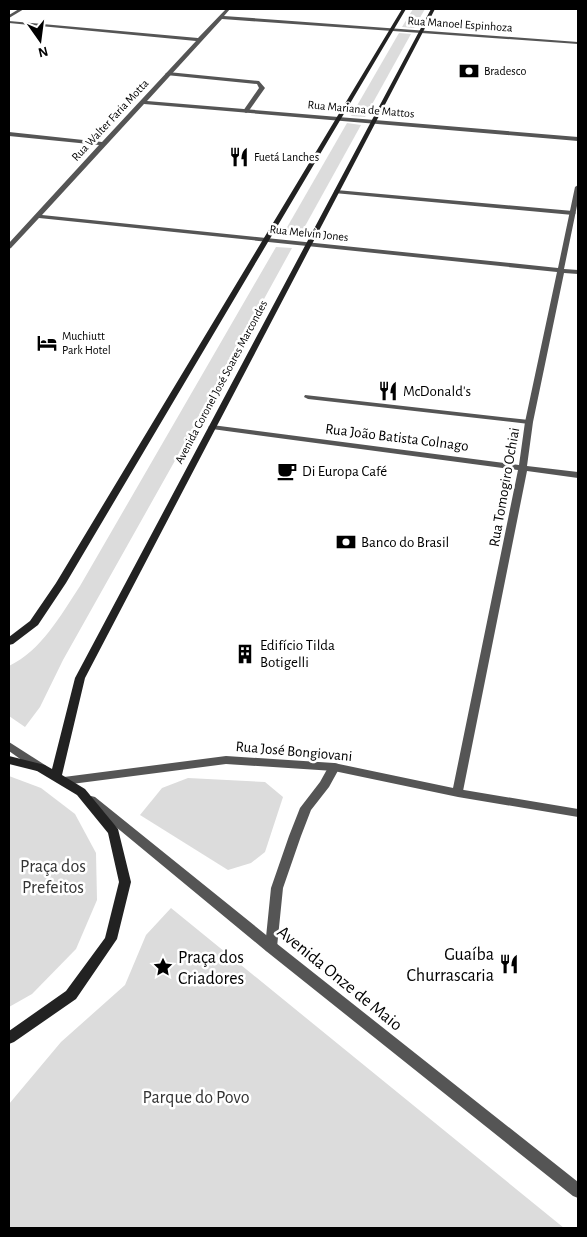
<svg xmlns="http://www.w3.org/2000/svg" width="587" height="1237" viewBox="0 0 587 1237" font-family="'Alegreya Sans',sans-serif">
<rect width="100%" height="100%" fill="#fff"/>
<!-- green -->
<g fill="#dcdcdc">
<polygon points="413,9 425,9 414,28 402,27"/>
<polygon points="399,33 411,34 365,117 351,116"/>
<polygon points="347,123 361,125 299,237 282,236"/>
<path d="M276,247L292,248L195,425L63,660L40,707L25,727L9,716V666C42,650 60,616 80,586Z"/>
<polygon points="9,776 41,788 75,814 96,853 97,900 76,949 32,994 9,1007"/>
<polygon points="188,778 265,782 283,797 265,852 251,863 228,870 140,815 162,788"/>
<polygon points="171,908 564,1228 9,1228 9,1104 61,1042 125,985 146,935"/>
</g>
<g fill="none" stroke-linecap="round" stroke-linejoin="round">
<!-- service -->
<g fill="#555" fill-rule="evenodd">
<polygon points="168,72 259,81 265,88 248,112 246,113 243,111 259,88 257,84 166,75 165,74"/>
<polygon points="336,190 573,211 576,213 573,215 334,193 334,191"/>
<polygon points="305,395 529,420 533,422 529,424 308,399 304,397"/>
</g>
<!-- minor -->
<g fill="#555" fill-rule="evenodd">
<polygon points="19,9 24,9 9,18 9,15"/>
<polygon points="226,9 230,9 224,16 578,42 578,44 222,19 147,101 578,137 578,141 144,104 42,215 558,268 575,187 578,185 578,201 564,269 578,270 578,274 564,273 533,422 527,466 578,472 578,478 527,471 462,796 454,796 452,793 518,470 212,429 208,427 212,425 519,465 525,422 557,272 39,218 11,248 9,249 9,243 99,145 9,136 9,132 102,142 196,41 9,23 9,21 198,38"/>
<polygon points="334,763 338,764 340,767 329,787 311,810 301,836 283,888 277,947 276,951 271,952 266,951 265,947 271,888 289,836 300,808 320,782 330,764"/>
</g>
<!-- tertiary -->
<g fill="#555" fill-rule="evenodd">
<polygon points="9,742 45,765 47,768 45,771 37,771 9,751"/>
<polygon points="226,756 334,763 458,789 578,809 578,817 458,797 334,771 226,764 64,785 60,784 58,781 60,778 64,777"/>
<polygon points="91,796 95,797 276,943 578,1182 578,1198 573,1196 266,951 87,803 85,800 87,797"/>
</g>
<!-- secondary -->
<g fill="#222" fill-rule="evenodd">
<polygon points="402,9 406,9 66,583 38,625 13,644 9,645 9,637 30,621 56,583"/>
<polygon points="431,9 435,9 85,678 62,775 85,789 118,829 131,882 117,939 76,999 14,1042 9,1044 9,1031 66,991 105,938 119,882 108,833 77,795 37,771 9,764 9,756 45,765 52,769 75,678"/>
</g>
</g>
<!-- icons -->
<defs>
<symbol id="bank-bare" viewBox="-9 -9 18 18"><path d="M-6-4H6V4H-6ZM0-2.3a2.3 2.3 0 1 0 0 4.6a2.3 2.3 0 1 0 0-4.6Z" fill="#000" stroke="#fff" stroke-width="2.5" paint-order="stroke"/></symbol>
<symbol id="restaurant-bare" viewBox="-9 -9 18 18"><path d="M-5-6h1v4h1v-4h1v4h1v-4h1v5L-1.5 .5V6h-2V.5L-5-1ZM5-6V6H3V1.5H1.5Q1.5-4 5-6Z" fill="#000" stroke="#fff" stroke-width="2.5" paint-order="stroke"/></symbol>
<symbol id="hotel-bare" viewBox="-9 -9 18 18"><path d="M-6-4.5h1.5V1H6V5H4.5V3h-9V5H-6ZM-4 0a1.8 1.8 0 1 1 3.6 0ZM.5 0V-2.5h3Q6-2.5 6 0Z" fill="#000" stroke="#fff" stroke-width="2.5" paint-order="stroke"/></symbol>
<symbol id="cafe-bare" viewBox="-9 -9 18 18"><path d="M-5.5-4.5H6V0H3Q3 3.5 0 3.5H-2.5Q-5.5 3.5-5.5 0ZM3-3.2v2h1.7v-2ZM-6 4.5H4V6H-6Z" fill="#000" stroke="#fff" stroke-width="2.5" paint-order="stroke"/></symbol>
<symbol id="building-bare" viewBox="-9 -9 18 18"><path d="M-4-6H4V6H1V3H-1V6H-4ZM-2.5-4.3h1.7v1.8h-1.7ZM.8-4.3h1.7v1.8H.8ZM-2.5-1h1.7V.8h-1.7ZM.8-1h1.7V.8H.8Z" fill="#000" stroke="#fff" stroke-width="2.5" paint-order="stroke"/></symbol>
<symbol id="sight-bare" viewBox="-9 -9 18 18"><path d="M0-6L1.8-2.2L6-1.7L2.9 1.2L3.7 5.4L0 3.3L-3.7 5.4L-2.9 1.2L-6-1.7L-1.8-2.2Z" fill="#000" stroke="#fff" stroke-width="2.5" paint-order="stroke"/></symbol>
</defs>
<g fill-rule="evenodd">
<use href="#bank-bare" x="455" y="57" width="28" height="28"/>
<use href="#restaurant-bare" x="225" y="143" width="28" height="28"/>
<use href="#hotel-bare" x="33" y="329" width="28" height="28"/>
<use href="#restaurant-bare" x="374" y="377" width="28" height="28"/>
<use href="#cafe-bare" x="273" y="457" width="28" height="28"/>
<use href="#bank-bare" x="332" y="528" width="28" height="28"/>
<use href="#building-bare" x="231" y="640" width="28" height="28"/>
<use href="#restaurant-bare" x="495" y="950" width="28" height="28"/>
<use href="#sight-bare" x="149" y="953" width="28" height="28"/>
</g>
<g text-anchor="middle" stroke-width="5" stroke-linejoin="round" paint-order="stroke">
<!-- far-street labels -->
<g font-size="12" fill="#000" stroke="#fff">
<text transform="translate(460 24) rotate(4)" y="4">Rua Manoel Espinhoza</text>
<text transform="translate(361 109) rotate(5)" y="4">Rua Mariana de Mattos</text>
<text transform="translate(110 120) rotate(-47)" y="4">Rua Walter Faria Motta</text>
<text transform="translate(309 233) rotate(6)" y="4">Rua Melvin Jones</text>
<text transform="translate(221 382) rotate(-62)" y="4">Avenida Coronel José Soares Marcondes</text>
</g>
<!-- far-poi labels -->
<g font-size="12" fill="#000" stroke="#fff" text-anchor="start">
<text x="484" y="75">Bradesco</text>
<text x="254" y="161">Fuetá Lanches</text>
<text x="62" y="340">Muchiutt<tspan x="62" dy="14">Park Hotel</tspan></text>
</g>
<!-- poi labels -->
<g font-size="15" fill="#000" stroke="#fff" text-anchor="start">
<text x="403" y="396">McDonald's</text>
<text x="302" y="476">Di Europa Café</text>
<text x="361" y="547">Banco do Brasil</text>
<text x="260" y="650">Edifício Tilda<tspan x="260" dy="17">Botigelli</tspan></text>
</g>
<!-- street labels -->
<g font-size="15" fill="#000" stroke="#fff">
<text transform="translate(397 437) rotate(7)" y="5">Rua João Batista Colnago</text>
<text transform="translate(504 487) rotate(-80)" y="5">Rua Tomogiro Ochiai</text>
<text transform="translate(294 751) rotate(5)" y="5">Rua José Bongiovani</text>
</g>
<!-- near-park labels -->
<g font-size="18" fill="#333" stroke="#fff">
<text x="53" y="872">Praça dos<tspan x="53" dy="21">Prefeitos</tspan></text>
<text x="196" y="1103">Parque do Povo</text>
</g>
<!-- near-poi labels -->
<g font-size="18" fill="#000" stroke="#fff" text-anchor="end">
<text x="494" y="960">Guaíba<tspan x="494" dy="21">Churrascaria</tspan></text>
<text x="178" y="963" text-anchor="start">Praça dos<tspan x="178" dy="21">Criadores</tspan></text>
</g>
<!-- near-street labels -->
<g font-size="18" fill="#000" stroke="#fff">
<text transform="translate(340 978) rotate(39)" y="6">Avenida Onze de Maio</text>
</g>
</g>
<!-- border -->
<rect width="587" height="1237" fill="none" stroke="#000000" stroke-width="20"/>
<!-- north arrow -->
<g transform="translate(40 40) rotate(166)" stroke="#ffffff" stroke-width="4" paint-order="stroke">
<path d="M0-4L9 19L0 12L-9 19Z" fill="#000000"/>
<text y="-8" font-size="14" font-weight="bold" text-anchor="middle" fill="#000000">N</text>
</g>
</svg>
